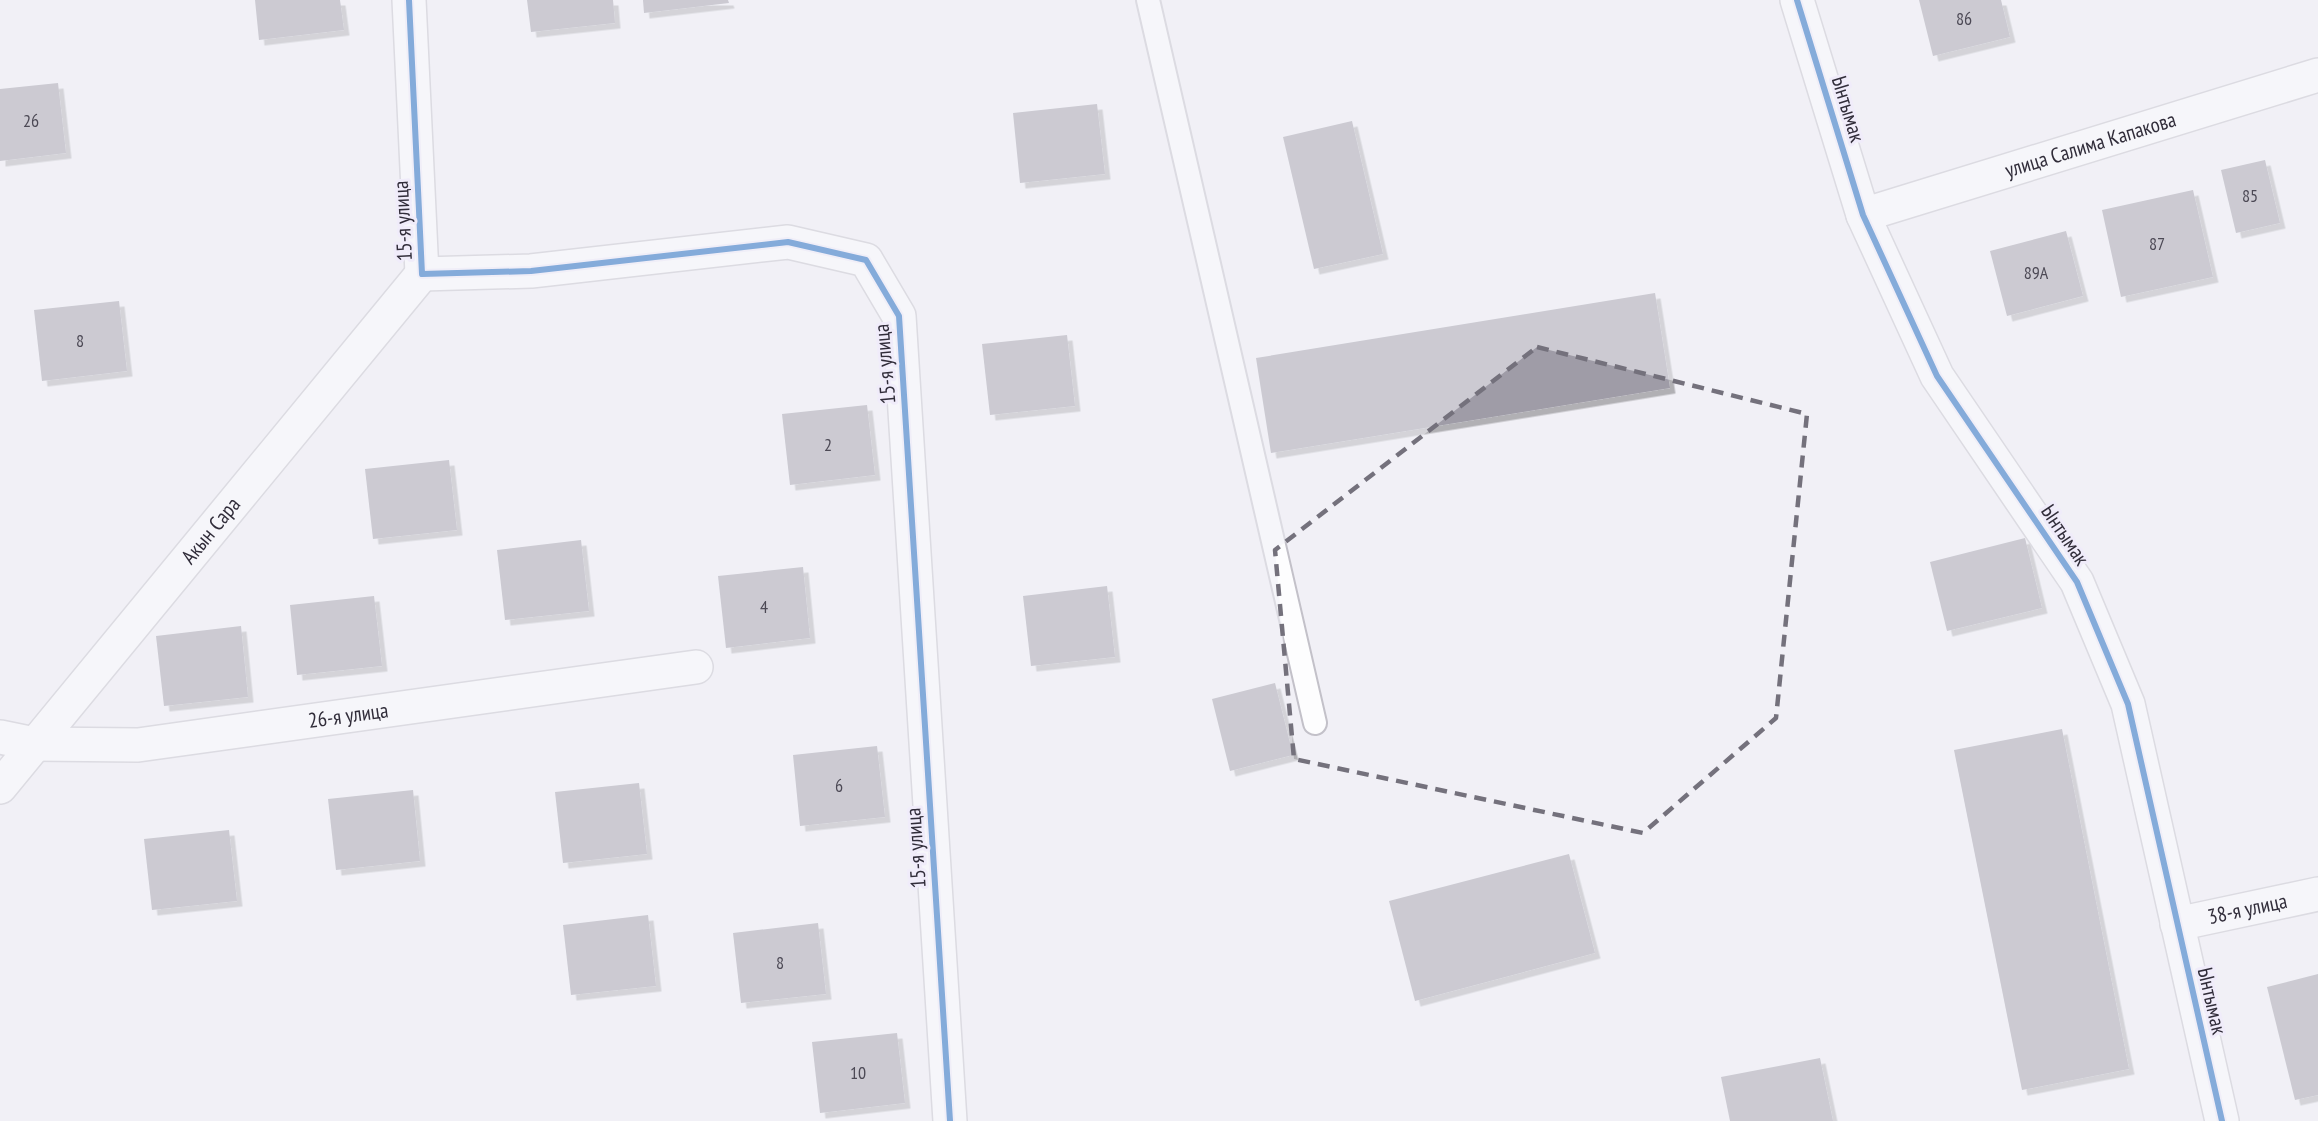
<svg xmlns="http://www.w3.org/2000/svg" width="2318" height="1121" viewBox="0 0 2318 1121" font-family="'PT Sans Narrow',sans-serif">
<defs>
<filter id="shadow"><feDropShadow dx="5.5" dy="5.5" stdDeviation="0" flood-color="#0004"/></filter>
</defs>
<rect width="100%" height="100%" fill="#f1f0f6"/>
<!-- building -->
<g fill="#9f9ca7" filter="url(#shadow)">
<polygon points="255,0 340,0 344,30 259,40"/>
<polygon points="527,0 613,0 615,23 531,32"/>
<polygon points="643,0 728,0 729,3 644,13"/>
<polygon points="1919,0 2001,0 2010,37 1933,56"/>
<polygon points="58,83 66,153 0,161 0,89"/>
<polygon points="1097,104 1105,174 1020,183 1013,113"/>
<polygon points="1352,121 1383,254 1314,269 1283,137"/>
<polygon points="2265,160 2280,223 2236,233 2221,170"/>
<polygon points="2193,190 2213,277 2121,297 2102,210"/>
<polygon points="2066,231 2083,296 2007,316 1990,251"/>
<polygon points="1655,293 1670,388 1271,453 1256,358"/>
<polygon points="119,301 127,371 42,381 34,310"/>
<polygon points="1067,335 1075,406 990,415 982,344"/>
<polygon points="867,405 875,475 790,485 782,414"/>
<polygon points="449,460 457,530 373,539 365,469"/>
<polygon points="2025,538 2042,608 1947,631 1930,562"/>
<polygon points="581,540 589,611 505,620 497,550"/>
<polygon points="803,567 810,638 726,648 718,576"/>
<polygon points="1107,586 1115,657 1031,666 1023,596"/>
<polygon points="374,596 382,666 297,675 290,605"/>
<polygon points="241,626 248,697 164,706 156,636"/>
<polygon points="1275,683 1293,755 1230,771 1212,699"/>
<polygon points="2062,729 2129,1069 2022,1090 1954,750"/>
<polygon points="877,746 885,817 800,826 793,755"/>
<polygon points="639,783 647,854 563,863 555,792"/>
<polygon points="413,790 420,861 336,870 328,799"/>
<polygon points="229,830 237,901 152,910 144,839"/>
<polygon points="1569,854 1595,953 1415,1001 1389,901"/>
<polygon points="648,915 656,986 571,995 563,925"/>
<polygon points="818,923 826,994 741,1003 733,933"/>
<polygon points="2318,974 2318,1095 2295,1100 2267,987"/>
<polygon points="897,1033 905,1103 820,1113 812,1042"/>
<polygon points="1820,1058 1833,1121 1730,1121 1721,1077"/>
</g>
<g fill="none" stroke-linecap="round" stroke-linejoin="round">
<defs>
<polyline id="service" points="1148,0 1315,723"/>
<g id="minor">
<polyline points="409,0 422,274 531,271 788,242 866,260 899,316 950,1121"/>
<polyline points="1797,0 1863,215 1937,376 2077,582 2128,704 2222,1121"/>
<path id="s1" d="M1863,215L2318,75"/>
<path id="s2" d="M0,737L34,744L138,745L696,667"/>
<path id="s3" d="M0,787L422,274"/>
<path id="s4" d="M2177,924L2318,894"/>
</g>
</defs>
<!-- service casing -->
<use href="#service" stroke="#c3c1c9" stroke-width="26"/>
<!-- minor casing -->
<use href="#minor" stroke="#c3c1c9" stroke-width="36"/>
<!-- service -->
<use href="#service" stroke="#fdfdfe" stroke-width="22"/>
<!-- minor -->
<use href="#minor" stroke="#fdfdfe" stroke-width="33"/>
<defs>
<g id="cycleway">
<polyline points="409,0 422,274 531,271 788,242 866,260 899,316 950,1121"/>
<polyline points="1797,0 1863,215 1937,376 2077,582 2128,704 2222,1121"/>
</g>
</defs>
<!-- cycleway casing -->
<use href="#cycleway" stroke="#f0ecfa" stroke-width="10"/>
<!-- cycleway -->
<use href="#cycleway" stroke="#0057b8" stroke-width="6"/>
</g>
<!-- marked area -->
<path d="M0 0H2318V1121H0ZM1537,347L1807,414L1776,718L1643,833L1294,759L1275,550Z" fill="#f1f0f6" fill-opacity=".55" fill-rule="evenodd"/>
<path fill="none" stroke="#74717c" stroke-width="4.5" stroke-dasharray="12 8" stroke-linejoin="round" d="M1537,347L1807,414L1776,718L1643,833L1294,759L1275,550Z"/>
<g text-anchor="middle" stroke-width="6" stroke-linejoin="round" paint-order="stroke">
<!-- number labels -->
<g font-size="18" fill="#4c4955">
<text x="1964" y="25">86</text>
<text x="31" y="127">26</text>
<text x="2250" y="202">85</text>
<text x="2157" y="250">87</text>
<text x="2036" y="279">89А</text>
<text x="80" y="347">8</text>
<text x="828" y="451">2</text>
<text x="764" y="613">4</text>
<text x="839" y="792">6</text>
<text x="780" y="969">8</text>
<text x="858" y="1079">10</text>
</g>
<!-- street labels -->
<g font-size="21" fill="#312d3a" stroke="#f0ecfa">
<text transform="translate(1848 109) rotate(73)" y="7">Ынтымак</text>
<text dy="7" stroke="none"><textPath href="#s1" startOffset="238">улица Салима Капакова</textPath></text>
<text transform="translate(403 221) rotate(-93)" y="7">15-я улица</text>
<text transform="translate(885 364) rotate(-95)" y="7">15-я улица</text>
<text dy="7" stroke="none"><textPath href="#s3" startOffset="332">Акын Сара</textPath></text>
<text transform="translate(2065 535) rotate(56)" y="7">Ынтымак</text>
<text dy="7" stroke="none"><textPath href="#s2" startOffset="351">26-я улица</textPath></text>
<text transform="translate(916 848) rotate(-94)" y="7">15-я улица</text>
<text dy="7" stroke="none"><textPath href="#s4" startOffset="72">38-я улица</textPath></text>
<text transform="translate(2212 1001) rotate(77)" y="7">Ынтымак</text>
</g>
</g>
</svg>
